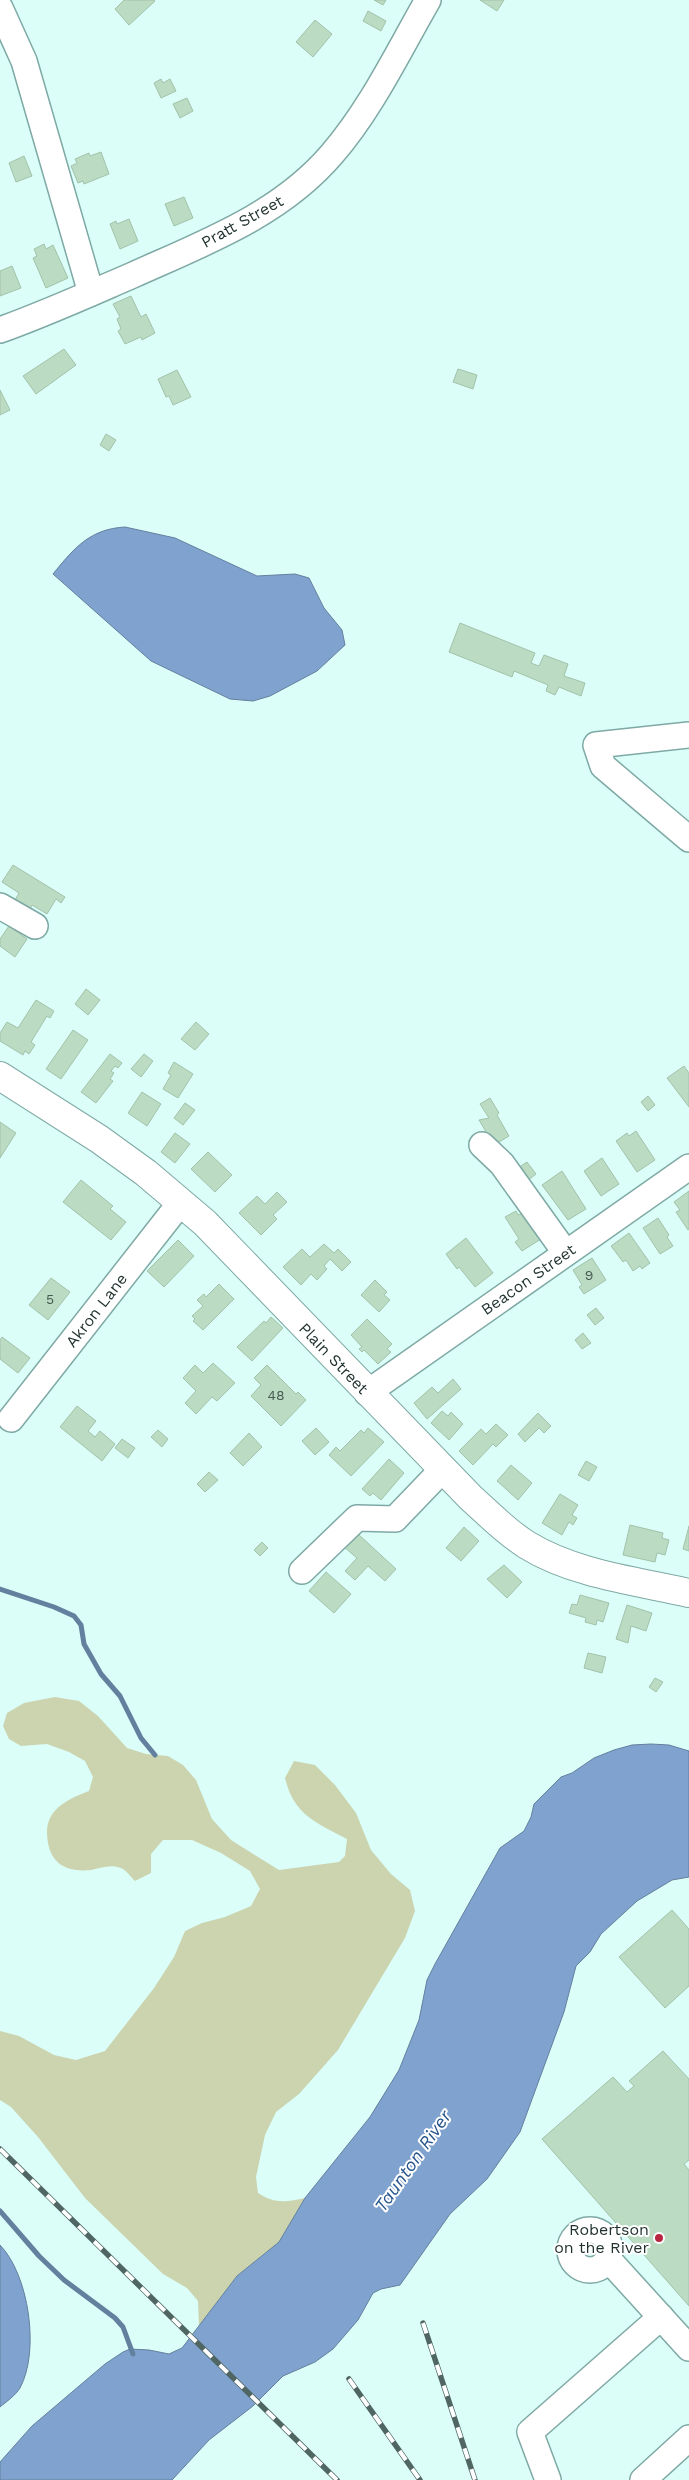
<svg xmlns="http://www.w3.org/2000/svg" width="689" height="2480" viewBox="0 0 689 2480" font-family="'Work Sans',sans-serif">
<rect width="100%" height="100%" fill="#dbfef9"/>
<!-- green -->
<path fill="#cbd4af" d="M55,1697L79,1701L98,1716L127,1748L146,1754L168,1756L183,1765L196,1780L212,1819L231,1840L279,1870L339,1862L345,1856L347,1839C315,1822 294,1815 285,1778L294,1761L315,1765L335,1785L356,1813L371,1850L391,1874L410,1890L415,1911L405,1938L338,2050L299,2094L276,2112L265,2135L256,2177L258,2193C274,2204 287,2202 305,2198L279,2242L237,2276L199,2326L198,2301L187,2288L163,2274L85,2198L38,2137L11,2107L0,2100V2031L19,2036L54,2055L76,2060L105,2051L154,1988L174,1957L185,1931L202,1923L225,1917L251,1906L260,1889L250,1871L221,1853L192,1840H163L151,1854V1873L135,1881C131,1877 126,1870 121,1868C110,1864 102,1868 91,1870C62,1873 47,1860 47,1831C48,1807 71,1798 89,1791L93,1777L85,1761L69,1752L47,1744L21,1746L9,1739L3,1726L7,1713L24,1703Z"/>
<!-- water -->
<g fill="#80a2ce" stroke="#63809e">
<path d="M125,527L175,538L257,576L295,574L309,578L324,608L342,630L345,645L317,671L270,696L253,701L230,699L151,661L53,574C74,548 90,529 125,527Z"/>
<polygon points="651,1744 669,1745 689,1751 689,1877 672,1880 637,1901 601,1934 590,1952 576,1966 564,2012 520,2132 487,2179 450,2214 400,2285 381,2289 373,2293 358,2320 333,2349 315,2362 283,2376 253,2406 209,2440 172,2480 0,2480 0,2462 32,2426 105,2364 123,2352 130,2349 149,2350 169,2354 182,2348 237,2276 279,2242 305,2198 370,2117 399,2070 419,2020 427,1980 435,1964 500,1848 524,1831 531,1817 534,1804 561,1777 572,1773 594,1758 614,1750 632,1745"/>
<path d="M0,2245C29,2275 40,2351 20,2388C16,2395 6,2402 0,2407Z"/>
</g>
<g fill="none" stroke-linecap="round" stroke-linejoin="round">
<!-- stream -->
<g stroke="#63809e" stroke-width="5">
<polyline points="0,1589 54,1607 74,1616 81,1625 84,1644 101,1674 120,1696 141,1738 155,1755"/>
<polyline points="0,2211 39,2256 64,2280 115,2318 123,2327 133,2354"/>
</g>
</g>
<!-- building -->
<g fill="#bcdbc3" stroke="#a3c2aa">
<polygon points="124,0 154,0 155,1 129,25 115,9"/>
<polygon points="374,0 386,0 383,5"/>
<polygon points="480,0 504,0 497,11"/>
<polygon points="368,11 386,21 381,31 363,21"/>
<polygon points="315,20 332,34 313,57 296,42"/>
<polygon points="161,79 163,83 170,79 176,91 161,98 154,83"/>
<polygon points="187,98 193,111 180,118 173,104"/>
<polygon points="101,152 109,174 84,184 83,181 78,183 71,166 77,163 75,159 89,153 90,156"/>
<polygon points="24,156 32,176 16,182 9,163"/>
<polygon points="184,197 193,218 174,226 165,204"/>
<polygon points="129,219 138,241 120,249 110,224 116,221 117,224"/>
<polygon points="44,244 46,249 53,245 68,278 46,288 33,258 37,256 34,249"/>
<polygon points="12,266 21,288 0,296 0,271"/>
<polygon points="131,296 141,317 146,314 155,333 142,340 141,337 125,344 118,331 121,329 117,319 120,317 113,304"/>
<polygon points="64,349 76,365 36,394 23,376"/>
<polygon points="458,369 477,375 473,389 453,382"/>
<polygon points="177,370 191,397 173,405 169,396 166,397 158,379"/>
<polygon points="0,390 10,410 0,415"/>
<polygon points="106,434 116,440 109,451 100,445"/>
<polygon points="460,623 535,653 531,663 539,666 544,655 568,664 564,676 585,683 581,696 559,687 555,695 546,691 548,685 514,671 512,677 449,652"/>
<polygon points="13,865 65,897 61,903 56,899 47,914 32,905 30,909 15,900 19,893 2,882"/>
<polygon points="9,926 27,939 15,957 0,946 0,939"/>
<polygon points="86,989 100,1000 88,1015 75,1004"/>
<polygon points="36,1000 54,1011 50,1018 47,1016 31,1042 35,1045 29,1054 25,1051 23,1055 0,1041 0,1033 7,1022 18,1028"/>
<polygon points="196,1022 209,1034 195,1050 181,1039"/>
<polygon points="73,1030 88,1040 61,1079 46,1069"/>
<polygon points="110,1054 122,1063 118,1068 115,1066 111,1071 114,1073 110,1079 113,1081 96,1103 81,1092"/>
<polygon points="144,1054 153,1061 141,1077 131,1069"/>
<polygon points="174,1062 193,1074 178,1098 163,1089 171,1075 168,1073"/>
<polygon points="684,1066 689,1073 689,1107 667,1078"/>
<polygon points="142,1092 161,1104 147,1126 128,1113"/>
<polygon points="648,1096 655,1105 648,1111 641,1102"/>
<polygon points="490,1098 499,1113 497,1115 509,1136 494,1145 479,1120 489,1118 480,1104"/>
<polygon points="185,1103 195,1110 183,1125 174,1118"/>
<polygon points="0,1122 16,1133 0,1158"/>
<polygon points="636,1131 655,1160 637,1172 616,1141 627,1133 629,1136"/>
<polygon points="175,1133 190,1144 175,1163 161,1152"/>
<polygon points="208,1152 232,1175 215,1192 191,1169"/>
<polygon points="602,1158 619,1184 601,1196 584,1171"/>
<polygon points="527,1162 536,1174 527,1181 518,1168"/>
<polygon points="562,1171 586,1209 568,1220 542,1185"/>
<polygon points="81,1180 113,1206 110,1209 126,1222 111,1240 63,1202"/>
<polygon points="689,1191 689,1229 688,1230 676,1212 680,1210 674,1202"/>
<polygon points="277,1192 287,1202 273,1215 277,1219 261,1235 239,1213 257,1196 265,1204"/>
<polygon points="516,1211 518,1215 524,1212 541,1239 522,1251 515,1242 519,1239 505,1217"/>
<polygon points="658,1218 669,1235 667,1237 673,1246 660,1254 643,1228"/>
<polygon points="629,1233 650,1263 642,1269 640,1266 633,1271 626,1260 623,1262 611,1246"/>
<polygon points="466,1238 493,1273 475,1287 459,1267 457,1269 446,1254"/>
<polygon points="178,1240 194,1256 164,1287 147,1271"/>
<polygon points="324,1244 334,1253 338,1249 351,1262 342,1271 330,1259 324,1266 327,1269 317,1280 311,1274 301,1285 283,1267 302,1249 310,1257"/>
<polygon points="592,1258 606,1280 584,1294 579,1287 582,1285 573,1270"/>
<polygon points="51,1278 70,1292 48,1320 29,1305"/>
<polygon points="375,1280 387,1292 384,1295 390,1300 379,1312 361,1295"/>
<polygon points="219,1284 234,1299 203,1330 193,1321 195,1319 192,1316 203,1306 197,1300 204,1294 206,1297"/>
<polygon points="596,1308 604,1318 595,1325 587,1315"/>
<polygon points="271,1317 283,1328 252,1361 237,1347 264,1321 266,1323"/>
<polygon points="367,1319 392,1344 387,1349 391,1352 378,1364 364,1350 362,1352 359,1349 362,1347 351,1335"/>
<polygon points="583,1333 591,1343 582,1349 575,1340"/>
<polygon points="2,1337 30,1358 18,1373 0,1359 0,1340"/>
<polygon points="213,1363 235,1383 217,1401 212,1397 196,1414 185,1403 196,1391 183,1378 195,1365 203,1373"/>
<polygon points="267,1365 296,1394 298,1392 306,1400 281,1426 251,1396 261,1385 254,1378"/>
<polygon points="453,1379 461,1389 427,1419 414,1403 432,1387 438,1393"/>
<polygon points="77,1406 96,1421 88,1431 95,1437 100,1431 115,1444 102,1461 60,1427"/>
<polygon points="442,1411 448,1416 451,1412 463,1424 449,1440 431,1423"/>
<polygon points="538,1413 551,1426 544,1433 539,1428 525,1442 518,1434"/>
<polygon points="496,1424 508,1435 496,1447 493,1444 473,1465 459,1451 481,1429 486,1434"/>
<polygon points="316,1428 329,1442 315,1455 302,1441"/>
<polygon points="368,1428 384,1442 351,1476 329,1455 336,1447 340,1451 361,1430 364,1433"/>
<polygon points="158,1430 168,1439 162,1447 151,1437"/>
<polygon points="249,1433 262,1447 243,1466 230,1453"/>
<polygon points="122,1439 135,1448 128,1458 115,1448"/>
<polygon points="389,1459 404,1473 381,1500 373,1493 370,1496 362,1489"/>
<polygon points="586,1461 597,1467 589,1481 578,1475"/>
<polygon points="511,1465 532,1483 518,1500 497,1481"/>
<polygon points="209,1472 218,1480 205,1492 197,1484"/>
<polygon points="560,1494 578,1505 572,1515 577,1518 573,1525 569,1522 562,1535 542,1523"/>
<polygon points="630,1525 663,1533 662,1538 669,1540 665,1555 657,1553 655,1562 623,1555"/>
<polygon points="689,1526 689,1551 683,1549"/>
<polygon points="464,1527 479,1541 461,1561 446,1548"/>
<polygon points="357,1533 396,1569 385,1581 368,1566 355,1580 345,1571 357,1558 344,1547"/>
<polygon points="262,1542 268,1548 260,1556 254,1550"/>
<polygon points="504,1565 522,1582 507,1598 487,1579"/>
<polygon points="326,1572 351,1594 334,1613 309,1591"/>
<polygon points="580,1595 609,1603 603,1622 597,1620 596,1625 585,1622 586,1618 569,1613 572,1604 577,1605"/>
<polygon points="627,1605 652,1613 646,1631 631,1626 628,1643 616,1639"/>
<polygon points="588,1653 606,1657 602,1673 584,1668"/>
<polygon points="655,1678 663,1682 656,1692 649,1687"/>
<polygon points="672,1910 689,1929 689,1986 665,2008 619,1957"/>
<polygon points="663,2051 689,2079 689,2160 684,2164 689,2170 689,2306 542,2139 613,2077 627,2092 634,2086 629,2081"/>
</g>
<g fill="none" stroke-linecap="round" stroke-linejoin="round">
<defs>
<g id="minor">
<polyline points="0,8 24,61 91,293"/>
<path d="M0,330C45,314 89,294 133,275C204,243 280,215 332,154C371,109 398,52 428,0"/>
<polyline points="689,735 596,745 603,766 689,839"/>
<polyline points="0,906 35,926"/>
<polyline points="482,1145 502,1164 565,1252"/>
<polyline points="367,1393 689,1167"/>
<polyline points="11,1419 181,1202"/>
<polyline points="302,1571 357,1518 395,1519 443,1469"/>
<circle cx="590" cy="2250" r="20"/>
<polyline points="608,2259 689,2348"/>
<polyline points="548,2480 530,2432 661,2317"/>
<polyline points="643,2480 689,2438"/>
</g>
<path id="major" d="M0,1076L99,1139L146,1173L205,1223L471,1498C489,1514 506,1532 527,1545C574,1574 636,1581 689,1593"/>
</defs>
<!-- minor casing -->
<use href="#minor" stroke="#7ea9a4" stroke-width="28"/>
<!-- major casing -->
<use href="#major" stroke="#7ea9a4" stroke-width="30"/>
<!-- minor -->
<use href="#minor" stroke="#fff" stroke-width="25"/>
<!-- major -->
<use href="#major" stroke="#fff" stroke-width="28"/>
<defs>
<g id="rail">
<polyline points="0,2149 337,2480"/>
<polyline points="423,2323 475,2480"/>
<polyline points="349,2379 420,2480"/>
</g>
</defs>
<!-- rail casing -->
<use href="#rail" stroke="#506663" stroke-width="5.5"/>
<!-- rail -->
<use href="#rail" stroke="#fff" stroke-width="4" stroke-dasharray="11" stroke-linecap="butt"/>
</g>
<!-- markers -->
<circle fill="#b82741" stroke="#fff" stroke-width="2" cx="659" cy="2238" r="5"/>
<g text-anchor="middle" stroke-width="4" stroke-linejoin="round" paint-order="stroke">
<!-- number labels -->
<g font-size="14" fill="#465c53">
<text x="589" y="1280">9</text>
<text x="50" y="1304">5</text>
<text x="276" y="1400">48</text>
</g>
<!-- street labels -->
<g font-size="16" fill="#1f312e" stroke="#fff">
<text transform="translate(242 221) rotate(-29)" y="6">Pratt Street</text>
<text transform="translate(528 1279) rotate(-35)" y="6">Beacon Street</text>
<text transform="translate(96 1310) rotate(-52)" y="6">Akron Lane</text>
<text transform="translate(334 1358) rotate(46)" y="6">Plain Street</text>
</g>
<!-- poi labels -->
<g font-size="16" fill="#1f312e" stroke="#fff" text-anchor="end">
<text x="649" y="2235">Robertson<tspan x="649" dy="18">on the River</tspan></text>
</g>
<!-- water labels -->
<g font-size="18" font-style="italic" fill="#27568d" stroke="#fff">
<text transform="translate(413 2161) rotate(-55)" y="6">Taunton River</text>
</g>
</g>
</svg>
